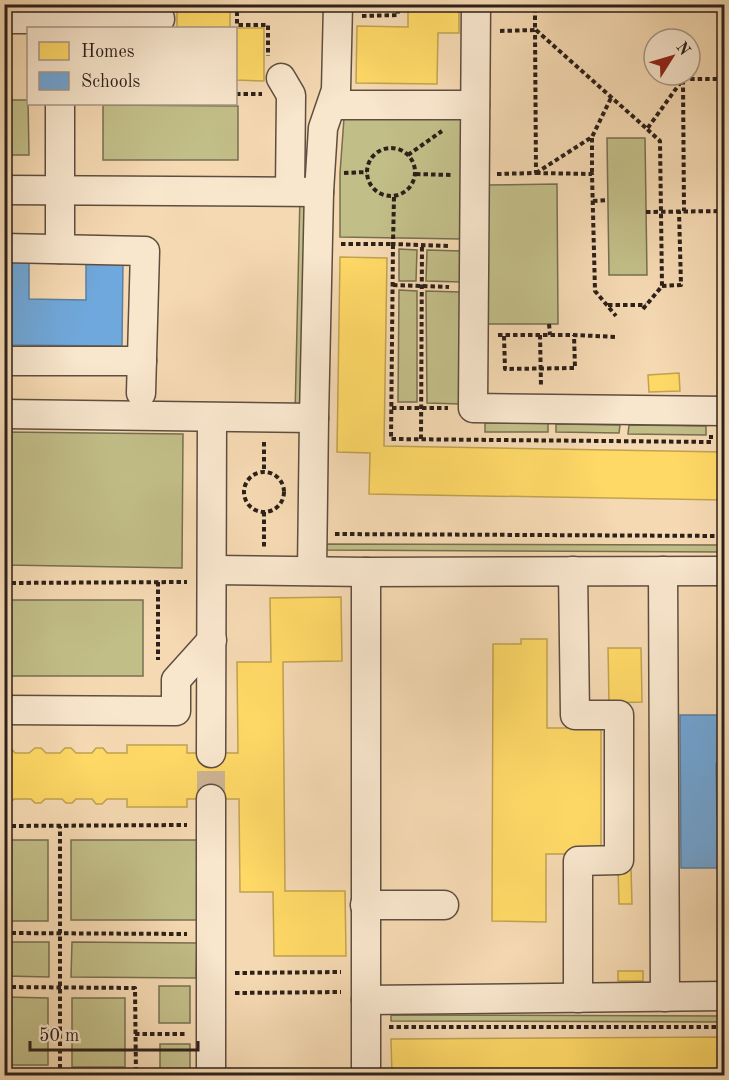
<svg xmlns="http://www.w3.org/2000/svg" width="729" height="1080" viewBox="0 0 729 1080" font-family="'Old Standard TT',serif">
<rect width="100%" height="100%" fill="#f5d9b2"/>
<filter id="stains"><feTurbulence type="fractalNoise" baseFrequency=".00333" numOctaves="4"/><feColorMatrix values="0 0 0 0 .2 0 0 0 0 .09 0 0 0 0 .02 0 0 0 .5 -.17"/></filter>
<radialGradient id="worn" r=".72"><stop offset=".6" stop-color="#630" stop-opacity="0"/><stop offset="1" stop-color="#630" stop-opacity=".3"/></radialGradient>
<!-- green -->
<g fill="#c2be88" stroke="#776f51" stroke-width="1.5">
<polygon points="5,100 28,100 29,155 5,155"/>
<polygon points="103,105 238,106 238,160 103,160"/>
<polygon points="462,116 461,239 340,237 340,173 344,118"/>
<polygon points="607,138 645,138 647,275 609,275"/>
<polygon points="557,184 558,324 486,324 486,185"/>
<polygon points="300,195 306,195 301,414 295,414"/>
<polygon points="399,249 417,250 416,281 399,281"/>
<polygon points="427,250 461,251 461,282 426,281"/>
<polygon points="399,290 417,291 417,402 398,402"/>
<polygon points="426,291 460,292 460,404 427,403"/>
<rect x="485" y="423" width="63" height="9"/>
<polygon points="556,424 620,425 619,433 556,432"/>
<polygon points="629,425 706,426 706,435 628,434"/>
<polygon points="5,432 183,434 182,568 5,565"/>
<polygon points="321,544 724,545 724,552 321,550"/>
<rect x="5" y="600" width="138" height="76"/>
<rect x="5" y="840" width="43" height="81"/>
<rect x="71" y="840" width="128" height="80"/>
<polygon points="5,942 49,942 49,977 5,976"/>
<polygon points="72,942 197,943 196,978 71,977"/>
<rect x="159" y="986" width="31" height="37"/>
<polygon points="5,997 48,998 48,1065 5,1065"/>
<rect x="72" y="998" width="53" height="69"/>
<polygon points="391,1015 724,1016 724,1022 391,1021"/>
<rect x="160" y="1044" width="30" height="31"/>
</g>
<!-- homes -->
<g fill="#ffd966" stroke="#c0a24f" stroke-width="1.5">
<polygon points="177,4 230,4 230,28 264,28 264,81 236,80 236,28 177,28"/>
<polygon points="408,4 459,4 459,33 438,33 437,84 356,83 357,26 408,27"/>
<polygon points="340,257 387,258 384,446 724,452 724,500 369,494 370,453 337,452"/>
<polygon points="679,373 680,391 649,392 648,375"/>
<polygon points="341,597 342,661 283,662 285,891 345,891 346,956 274,956 273,892 240,892 239,799 187,799 187,807 127,807 127,799 107,799 102,804 96,804 92,799 76,799 72,803 66,803 62,799 45,799 41,803 35,803 31,799 14,799 10,803 4,803 4,748 10,747 15,753 29,753 35,748 41,748 46,753 60,753 65,748 71,748 76,753 92,753 96,748 103,748 107,753 127,753 127,745 187,745 187,753 238,753 237,662 271,662 270,598"/>
<polygon points="521,639 547,639 547,728 601,728 601,854 546,854 546,922 492,921 493,644 521,644"/>
<polygon points="608,648 641,648 642,702 609,703"/>
<polygon points="618,867 631,867 632,904 619,904"/>
<rect x="618" y="971" width="25" height="10"/>
<polygon points="724,1037 724,1076 392,1076 391,1039"/>
</g>
<!-- schools -->
<g fill="#6fa8dc" stroke="#5b7fa2" stroke-width="1.5">
<polygon points="4,261 29,261 29,299 86,300 86,262 123,262 122,346 4,345"/>
<polygon points="680,715 724,715 724,764 716,764 717,815 724,815 724,868 681,868"/>
</g>
<g fill="none" stroke-linecap="round" stroke-linejoin="round">
<!-- minor-tunnel -->
<polyline stroke="#cdb494" stroke-width="28" stroke-dasharray="28 14" stroke-linecap="butt" points="211,799 211,753"/>
<defs>
<g id="minor">
<polyline points="476,4 473,408 724,411"/>
<polyline points="4,19 160,19"/>
<polyline points="281,78 291,95 290,191"/>
<polyline points="335,95 340,105 475,105"/>
<polyline points="4,190 319,192"/>
<polyline points="60,190 60,104"/>
<polyline points="4,248 145,251 141,393"/>
<polyline points="60,249 60,206"/>
<polyline points="4,361 142,361"/>
<polyline points="4,414 314,418"/>
<polyline points="213,570 366,572 724,571"/>
<polyline points="312,571 314,418 319,192 323,128 336,90 338,4"/>
<polyline points="573,571 575,715 619,715 619,860 578,861 578,998"/>
<polyline points="663,571 665,997"/>
<polyline points="366,572 366,1076"/>
<polyline points="4,710 176,711 176,680 212,640"/>
<polyline points="211,753 212,418"/>
<polyline points="365,905 444,905"/>
<polyline points="366,1000 724,996"/>
<polyline points="211,1076 211,799"/>
</g>
</defs>
<!-- minor casing -->
<use href="#minor" stroke="#5e4e40" stroke-width="31"/>
<!-- path -->
<g stroke="#2c201a" stroke-width="4" stroke-dasharray="4.5 3" stroke-linecap="butt">
<polyline points="237,4 237,25 268,25 268,56"/>
<polyline points="362,16 398,15 398,4"/>
<polyline points="536,30 647,129 683,79 724,79"/>
<polyline points="500,31 535,30 535,4"/>
<polyline points="683,80 684,211"/>
<polyline points="236,94 262,94"/>
<polyline points="592,138 592,174"/>
<circle cx="391" cy="172" r="24"/>
<polyline points="408,155 442,131"/>
<polyline points="344,173 367,172"/>
<polyline points="536,173 592,174 595,291 616,316"/>
<polyline points="536,173 592,137 611,98"/>
<polyline points="416,174 451,175"/>
<polyline points="497,174 536,173 535,30"/>
<polyline points="394,197 393,244 449,246"/>
<polyline points="593,201 608,200"/>
<polyline points="646,212 724,211"/>
<polyline points="341,244 393,244 391,439 711,442 711,435"/>
<polyline points="393,285 449,287"/>
<polyline points="662,286 681,285 679,211"/>
<polyline points="608,305 646,305"/>
<polyline points="643,309 662,286 660,141 647,129"/>
<polyline points="549,324 550,335"/>
<polyline points="498,335 574,335 617,337"/>
<polyline points="540,335 541,386"/>
<polyline points="504,336 505,369 575,368 574,335"/>
<polyline points="392,408 448,408"/>
<polyline points="421,439 422,245"/>
<polyline points="264,442 264,472"/>
<circle cx="264" cy="492" r="20"/>
<polyline points="264,512 264,547"/>
<polyline points="335,534 724,536"/>
<polyline points="158,582 158,660"/>
<polyline points="4,583 187,582"/>
<polyline points="4,826 187,825"/>
<polyline points="4,933 187,934"/>
<polyline points="235,973 341,972"/>
<polyline points="4,987 135,988 136,1076"/>
<polyline points="235,993 341,992"/>
<polyline points="389,1027 724,1027"/>
<polyline points="135,1034 186,1034"/>
<polyline points="60,1076 60,826"/>
</g>
<!-- minor -->
<use href="#minor" stroke="#f8e6cd" stroke-width="28"/>
</g>
<!-- margin -->
<rect width="729" height="1080" fill="none" stroke="#f5d9b2" stroke-width="24"/>
<rect x="6" y="6" width="717" height="1068" fill="none" stroke="#2c201a" stroke-width="3"/>
<rect x="12" y="12" width="705" height="1056" fill="none" stroke="#2c201a" stroke-width="1.5"/>
<!-- legend -->
<rect x="27" y="27" width="210" height="78" fill="#f8e6cd" stroke="#a69785" stroke-width="1.5"/>
<rect x="39" y="42" width="30" height="18" fill="#ffd966" stroke="#a69785" stroke-width="1.5"/>
<text x="81" y="57" font-size="18" fill="#2c201a">Homes</text>
<rect x="39" y="72" width="30" height="18" fill="#6fa8dc" stroke="#a69785" stroke-width="1.5"/>
<text x="81" y="87" font-size="18" fill="#2c201a">Schools</text>
<!-- north arrow -->
<g transform="translate(672 57) rotate(53)"><circle r="28" fill="#f8e6cd" stroke="#a69785" stroke-width="1.5"/>
<path d="M0-4.5L10 22L0 15L-10 22Z" fill="#8f2418"/>
<text y="-9" font-size="16" font-weight="bold" text-anchor="middle" fill="#2c201a">N</text>
</g>
<!-- scale -->
<path d="M30 1041v9h168v-9" fill="none" stroke="#2c201a" stroke-width="3"/>
<text x="39" y="1041" font-size="18" fill="#2c201a" stroke="#f8e6cd" stroke-width="4.5" paint-order="stroke">50 m</text>
<rect width="100%" height="100%" filter="url(#stains)"/>
<rect width="100%" height="100%" fill="url(#worn)"/>
</svg>
